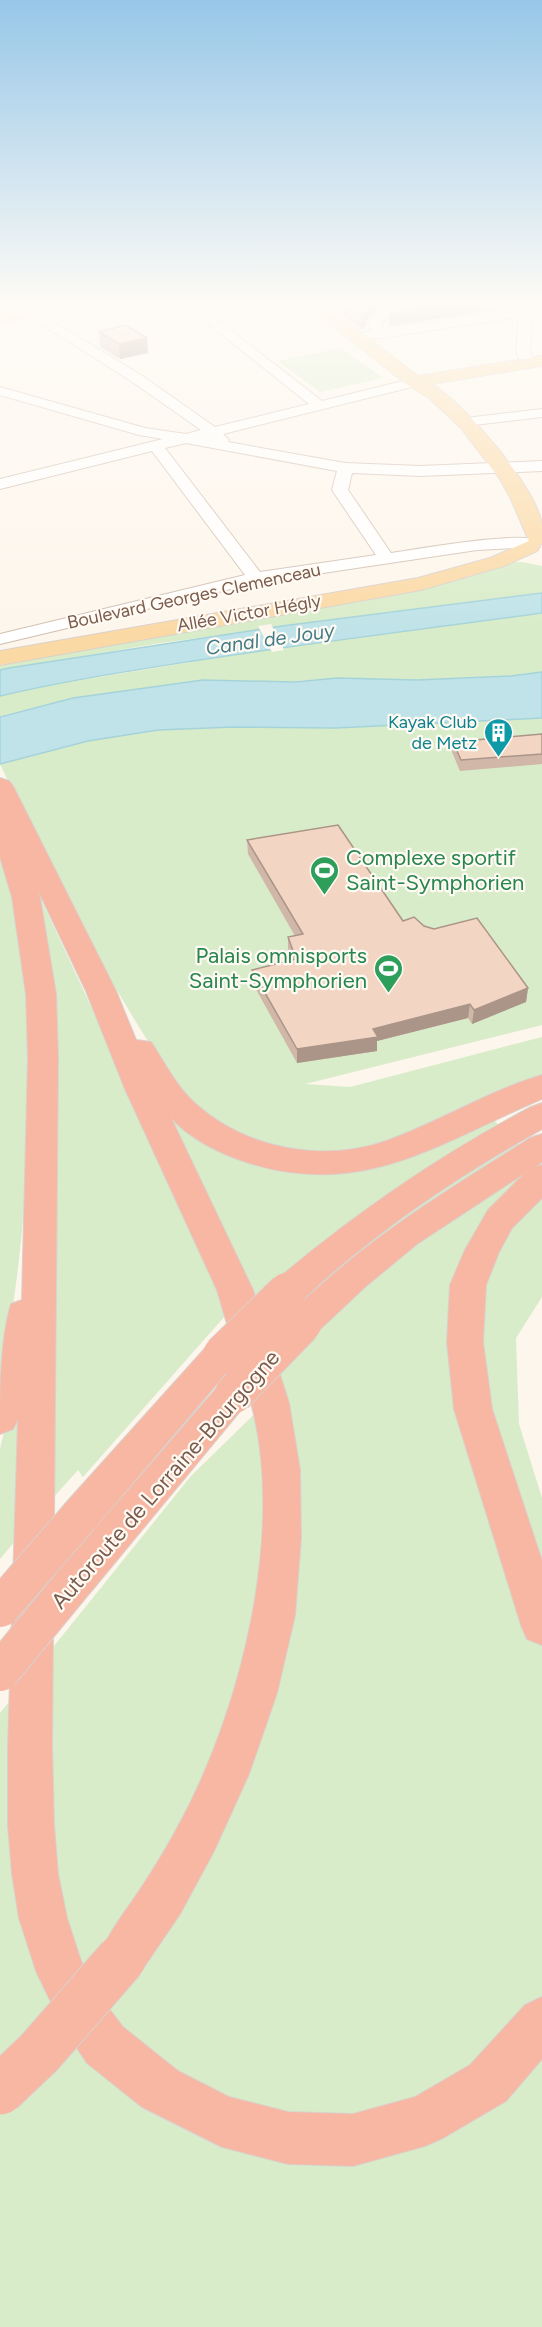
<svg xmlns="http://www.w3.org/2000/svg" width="542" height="2327" viewBox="0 0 542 2327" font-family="Figtree,sans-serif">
<rect width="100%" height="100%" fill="#fdf6ec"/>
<!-- green -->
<g fill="#d8ecc9">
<polygon points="340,348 383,378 320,392 278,361"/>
<polygon points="497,562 522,562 542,566 542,593 161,643 0,670 0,666"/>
<polygon points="542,613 542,672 511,676 417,680 337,678 73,698 0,716 0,696 38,687 321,641"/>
<path d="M542,718V1025L305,1084L350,1087L542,1037V1078L489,1115L540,1167L460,1279L493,1445L474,1317L500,1239L542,1193V1297L516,1338L519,1424L542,1498V2327H0V1713L191,1476L282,1387L147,1076L169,1074C104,976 50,870 0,764L88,741L158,730L234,727L336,728Z"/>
<path d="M0,855C31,943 32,1036 29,1128C25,1212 18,1294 0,1376Z"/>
<polygon points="39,895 232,1308 83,1477 78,1470 44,1508"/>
<polygon points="23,1349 26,1528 0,1559 0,1449"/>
</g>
<!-- water -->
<g fill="#bfe3e8" stroke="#a5d3da" stroke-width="1.5">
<path d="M542,593V613C426,629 309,643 193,661C129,671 64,681 0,696V670L9,668L282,626Z"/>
<polygon points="542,672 542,718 336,728 234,727 158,730 88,741 0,764 0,717 73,698 203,680 295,682 337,678 417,680 511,676"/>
</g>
<!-- pier -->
<polygon fill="#fdf6ec" points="271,624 284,650 272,652 258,626"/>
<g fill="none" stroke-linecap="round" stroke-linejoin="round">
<defs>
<g id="minor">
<path d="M14,307H29L141,375L215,427L309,404L187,307H201L322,401L415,378L420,379L422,382L420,385L223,434L229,440L228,442L345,463L420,466L542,461V471L420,476L352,473L348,490L391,553C413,550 529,529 539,542L531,547L477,550L256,583L0,644V634L245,575L152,451L0,489V479L163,439L139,435L0,395V387L145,428L186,434L201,430L131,381ZM186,443L337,471L332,490L376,555L260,572L165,448Z"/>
<polygon points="384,307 398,307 381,324 384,329 519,309 520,307 542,308 542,316 532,316 530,351 535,364 533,367 523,367 516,351 519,317 381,338 352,340 350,337 352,334 372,331 367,323"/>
<polygon points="542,409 542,417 466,426 459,422 466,418"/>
</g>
<g id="major">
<polygon points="34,307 66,307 64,310 0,324 0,314"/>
<path d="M309,307H328L418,376L542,356V366L432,384C464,403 537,488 542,525C542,531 542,538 542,544L539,545L540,547L537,551L504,566L421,590L0,665V651L418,578L490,558L529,541L511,499L500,479L460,427L429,398L406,384Z"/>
</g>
<g id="highway">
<path d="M0,778L9,781L13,786L116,991L136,1040L151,1042C165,1063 177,1088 197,1105C247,1149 323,1163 386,1141C439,1122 488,1091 542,1075V1099C440,1142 365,1199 249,1163C220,1154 191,1139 171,1118L253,1290L289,1403L300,1470L301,1538L295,1615L277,1693L249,1774L214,1851L180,1914L138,1976L121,1983L104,1976L97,1959C109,1931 129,1907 145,1882C158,1862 171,1840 182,1819C243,1704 286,1527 250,1399L93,1589L79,1595L65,1589L59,1576L65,1563L221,1383L234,1378L245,1382L238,1359L93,1530L79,1535L65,1530L59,1517L65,1504L209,1344L222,1340L233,1344L217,1290L125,1089L86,991L39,892L56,994L58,1057L52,1747L54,1825L58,1874L67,1918L81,1961L97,1993L123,2027L178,2071L229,2097L288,2112L353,2114L415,2097L470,2065L525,2005L542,1997V2059L506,2101L443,2138L425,2146L353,2166L288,2164L222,2147L142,2107L87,2063L63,2027L36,1971L19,1918L12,1874L8,1825V1747L18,1419L13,1429L0,1434C0,1393 0,1341 11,1304L22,1300L28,1057L26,994L12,897L0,857Z"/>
<path d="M542,1103V1129C465,1172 390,1222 324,1280C307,1295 299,1310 274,1302L269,1292L274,1282C354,1214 438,1156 531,1107Z"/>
<path d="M542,1134V1162L535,1167L542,1165V1198L512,1228L499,1252L486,1285L483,1342L492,1409L542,1561V1645L527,1639L521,1625L454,1409L447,1342L450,1285L465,1250L488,1210L525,1173L417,1244L365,1287L315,1334L302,1339L289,1334L284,1324C292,1308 308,1297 321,1285C385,1227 458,1184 530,1138Z"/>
</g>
</defs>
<!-- minor casing -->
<use href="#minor" stroke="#d1beb0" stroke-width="2"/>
<!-- major casing -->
<use href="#major" stroke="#dad1cd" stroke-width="2"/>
<!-- highway casing -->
<use href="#highway" stroke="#dad1cd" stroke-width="2"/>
<!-- minor -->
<use href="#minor" fill="#fff" fill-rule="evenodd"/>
<!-- major -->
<use href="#major" fill="#fbd9a5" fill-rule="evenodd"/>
<!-- highway -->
<use href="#highway" fill="#f7b7a3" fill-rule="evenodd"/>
<defs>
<g id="highway-bridge-far1">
<polyline points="222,1355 287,1292"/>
<polyline points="234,1394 302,1324"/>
<polyline points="0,1608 79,1517"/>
<polyline points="0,1672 79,1576"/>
</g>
<polyline id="highway-bridge" points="0,2090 39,2053 121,1959"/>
</defs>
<!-- highway-bridge-far1 casing -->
<use href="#highway-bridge-far1" stroke="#dad1cd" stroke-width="40" stroke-linecap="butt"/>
<!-- highway-bridge casing -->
<use href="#highway-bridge" stroke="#dad1cd" stroke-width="51" stroke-linecap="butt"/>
<!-- highway-bridge-far1 -->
<use href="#highway-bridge-far1" stroke="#f7b7a3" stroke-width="38"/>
<!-- highway-bridge -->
<use href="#highway-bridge" stroke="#f7b7a3" stroke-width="49"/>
</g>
<!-- wall -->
<g fill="#d1b7a8">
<polygon points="333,307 381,307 366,321 366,325 361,329"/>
<polygon points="99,332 148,353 120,359 100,347"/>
<polygon points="542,734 542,764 460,771 452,752 453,742"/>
<polygon points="247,840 403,921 424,926 528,988 526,1002 472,1024 468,1018 377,1041 377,1051 297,1063 253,984 252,970 291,960 288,951 288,937 295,936 248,854"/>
</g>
<!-- shaded-wall -->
<g fill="#aa9588">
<polygon points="367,307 381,307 366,321 366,325 361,329 361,316"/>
<polygon points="426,307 505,307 505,309 389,326 389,313"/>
<polygon points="147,338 148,353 120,359 119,344"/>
<polygon points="528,988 526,1002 472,1024 474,1010"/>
<polygon points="470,1004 468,1018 377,1041 377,1051 297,1063 297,1049"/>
</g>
<!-- building -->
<g fill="#f3d5c3" stroke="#aa9588" stroke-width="1.5">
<polygon points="350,307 367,307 366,312 361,316"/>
<polygon points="391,307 426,307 389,313 392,311"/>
<polygon points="125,325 147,338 119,344 99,332"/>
<polygon points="542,734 542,754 461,760 453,742"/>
<polygon points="338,825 403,921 414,917 424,926 434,929 477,918 528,988 474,1010 470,1004 373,1029 378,1037 297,1049 252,970 296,959 288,937 303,934 247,840"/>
</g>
<!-- sky -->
<linearGradient id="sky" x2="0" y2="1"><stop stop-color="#97c7e8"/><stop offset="0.48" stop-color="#fefbf6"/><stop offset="1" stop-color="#fefbf6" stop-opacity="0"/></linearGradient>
<rect width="542" height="633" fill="url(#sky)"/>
<!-- icons -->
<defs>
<symbol id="building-pin" viewBox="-11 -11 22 30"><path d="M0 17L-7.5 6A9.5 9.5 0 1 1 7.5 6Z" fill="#0f9aa8" stroke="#fffaf3"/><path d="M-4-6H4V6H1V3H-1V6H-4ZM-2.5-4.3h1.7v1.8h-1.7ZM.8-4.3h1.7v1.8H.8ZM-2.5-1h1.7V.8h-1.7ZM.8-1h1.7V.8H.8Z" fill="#fff"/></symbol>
<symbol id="stadium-pin" viewBox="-11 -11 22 30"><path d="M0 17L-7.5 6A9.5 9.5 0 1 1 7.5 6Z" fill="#2e9e5b" stroke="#fffaf3"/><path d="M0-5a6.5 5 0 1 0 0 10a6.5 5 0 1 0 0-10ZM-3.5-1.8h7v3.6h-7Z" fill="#fff"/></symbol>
</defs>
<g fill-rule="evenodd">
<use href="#building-pin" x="482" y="716" width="33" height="45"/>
<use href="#stadium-pin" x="308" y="854" width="33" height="45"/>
<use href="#stadium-pin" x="372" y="952" width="33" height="45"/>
</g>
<g text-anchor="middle" stroke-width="4.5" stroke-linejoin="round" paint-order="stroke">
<!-- far-street labels -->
<g font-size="18" fill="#7a5c4d" stroke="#fffaf3">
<text transform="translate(194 596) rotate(-12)" y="6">Boulevard Georges Clemenceau</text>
<text transform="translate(249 613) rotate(-10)" y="6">Allée Victor Hégly</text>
</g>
<!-- far-culture labels -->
<g font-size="18" fill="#0d838f" stroke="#fffaf3" text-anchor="end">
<text x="477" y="728">Kayak Club<tspan x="477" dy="21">de Metz</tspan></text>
</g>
<!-- far-water labels -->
<g font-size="20" font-style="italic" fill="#437c86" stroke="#fffaf3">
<text transform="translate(270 639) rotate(-8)" y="7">Canal de Jouy</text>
</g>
<!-- leisure labels -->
<g font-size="22" fill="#27864d" stroke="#fffaf3" text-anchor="start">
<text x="346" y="865">Complexe sportif<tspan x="346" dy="25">Saint-Symphorien</tspan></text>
<text x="367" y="963" text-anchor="end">Palais omnisports<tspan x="367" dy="25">Saint-Symphorien</tspan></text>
</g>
<!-- street labels -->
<g font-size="22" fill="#7a5c4d" stroke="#fffaf3">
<text transform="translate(165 1479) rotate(-49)" y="8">Autoroute de Lorraine-Bourgogne</text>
</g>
</g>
</svg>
